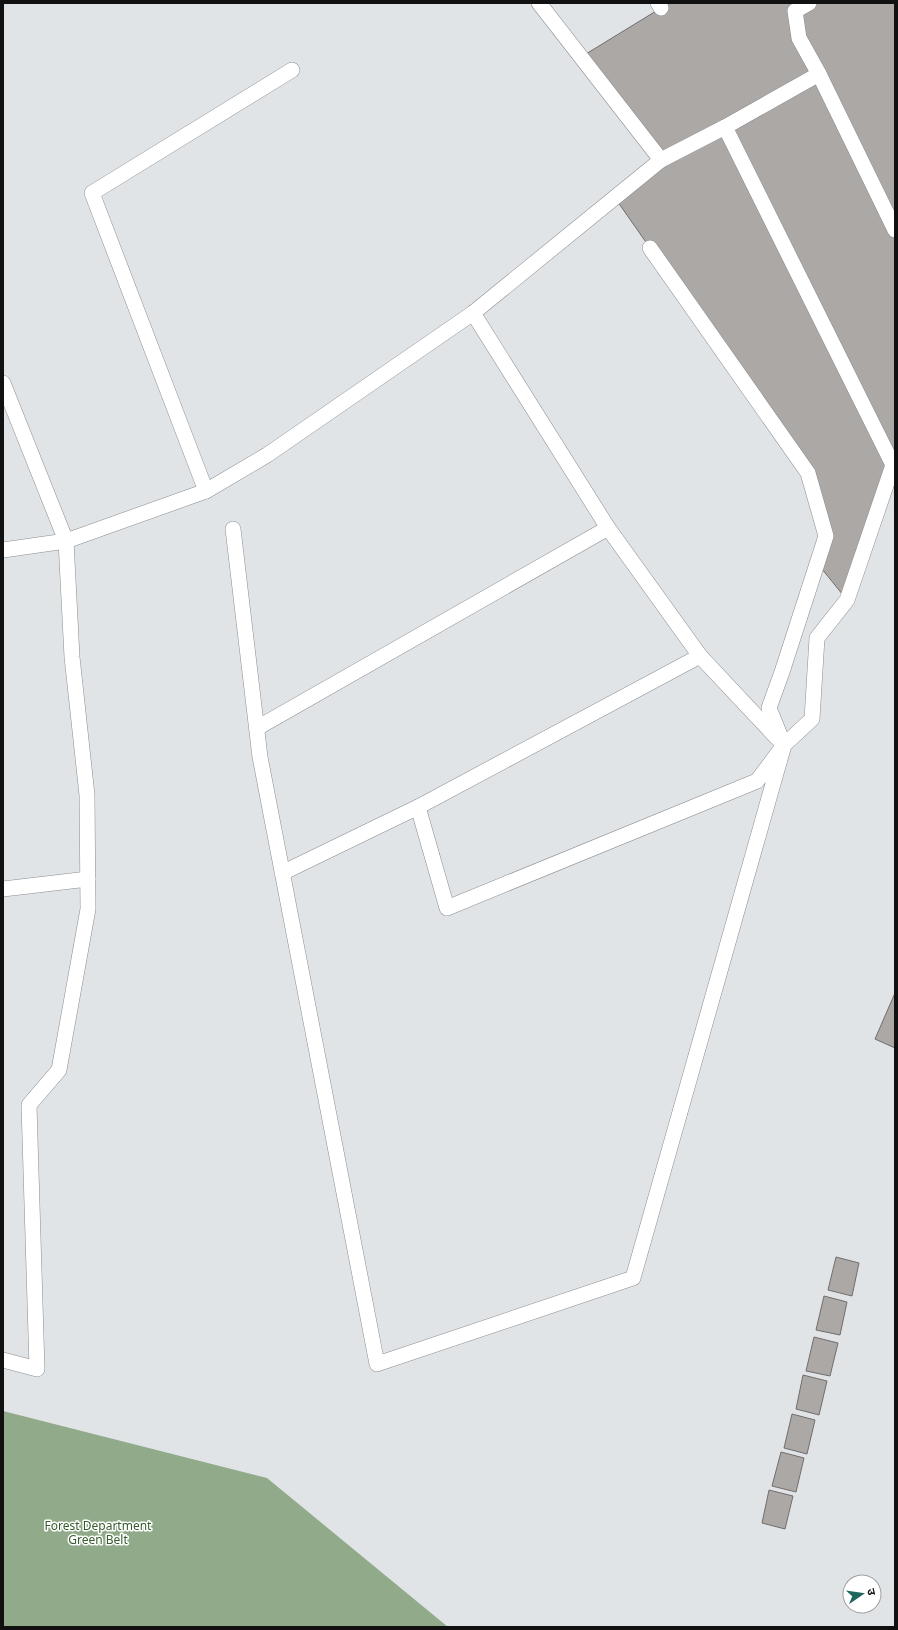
<svg xmlns="http://www.w3.org/2000/svg" width="898" height="1630" viewBox="0 0 898 1630" font-family="'Noto Sans','Noto Sans Devanagari',sans-serif">
<rect width="100%" height="100%" fill="#e1e4e7"/>
<!-- forest -->
<polygon fill="#90aa8a" points="3,1411 267,1478 448,1627 3,1627"/>
<!-- building -->
<g fill="#aca8a6" stroke="#716d6c">
<polygon points="658,3 809,3 795,11 819,74 661,160 581,57 661,8"/>
<polygon points="809,3 895,3 895,464 847,600 818,564 826,536 808,473 615,198 661,160 819,74 795,11"/>
<polygon points="895,993 895,1048 875,1039"/>
<polygon points="836,1257 859,1263 852,1296 828,1290"/>
<polygon points="824,1296 847,1302 840,1335 816,1330"/>
<polygon points="814,1337 838,1343 830,1376 806,1371"/>
<polygon points="803,1375 827,1381 819,1415 796,1409"/>
<polygon points="792,1414 815,1420 807,1454 784,1448"/>
<polygon points="781,1452 804,1458 796,1492 772,1486"/>
<polygon points="769,1490 793,1496 785,1529 762,1523"/>
</g>
<g fill="none" stroke-linecap="round" stroke-linejoin="round">
<defs>
<g id="lane">
<polyline points="539,3 661,160 725,127"/>
<polyline points="658,3 661,8"/>
<polyline points="809,3 795,11 799,38 819,74 895,230"/>
<polyline points="819,74 725,127 893,465 895,464"/>
<polyline points="650,248 808,473 826,536 782,672 769,708 784,745"/>
<polyline points="3,383 66,541 72,657 87,795 88,909 59,1070 29,1105 37,1369 3,1360"/>
<polyline points="206,491 92,193 292,70"/>
<polyline points="233,529 260,757 377,1364 633,1278 784,745 757,781 447,908 418,807 282,873"/>
<polyline points="3,550 66,541 206,491 267,455 473,313 661,160"/>
<polyline points="700,656 777,738"/>
<polyline points="257,728 608,528 473,313"/>
<polyline points="784,745 812,719 817,638 847,600 893,465"/>
<polyline points="418,807 700,656 608,528"/>
<polyline points="3,889 88,879"/>
</g>
</defs>
<!-- lane casing -->
<use href="#lane" stroke="#8b8d90" stroke-width="16"/>
<!-- lane -->
<use href="#lane" stroke="#fff" stroke-width="15"/>
</g>
<g text-anchor="middle" stroke-width="3" stroke-linejoin="round" paint-order="stroke">
<!-- park labels -->
<g font-size="12" fill="#365b2d" stroke="#fff">
<text x="98" y="1530">Forest Department<tspan x="98" dy="14">Green Belt</tspan></text>
</g>
</g>
<!-- border -->
<rect width="898" height="1630" fill="none" stroke="#111112" stroke-width="8"/>
<!-- north arrow -->
<g transform="translate(862 1594) rotate(77)"><circle r="19" fill="#ffffff" stroke="#a0a0a0"/>
<path d="M0-3L7 15L0 10L-7 15Z" fill="#1d675f"/>
<text y="-6" font-size="11" font-weight="bold" text-anchor="middle" fill="#111112">उ</text>
</g>
</svg>
